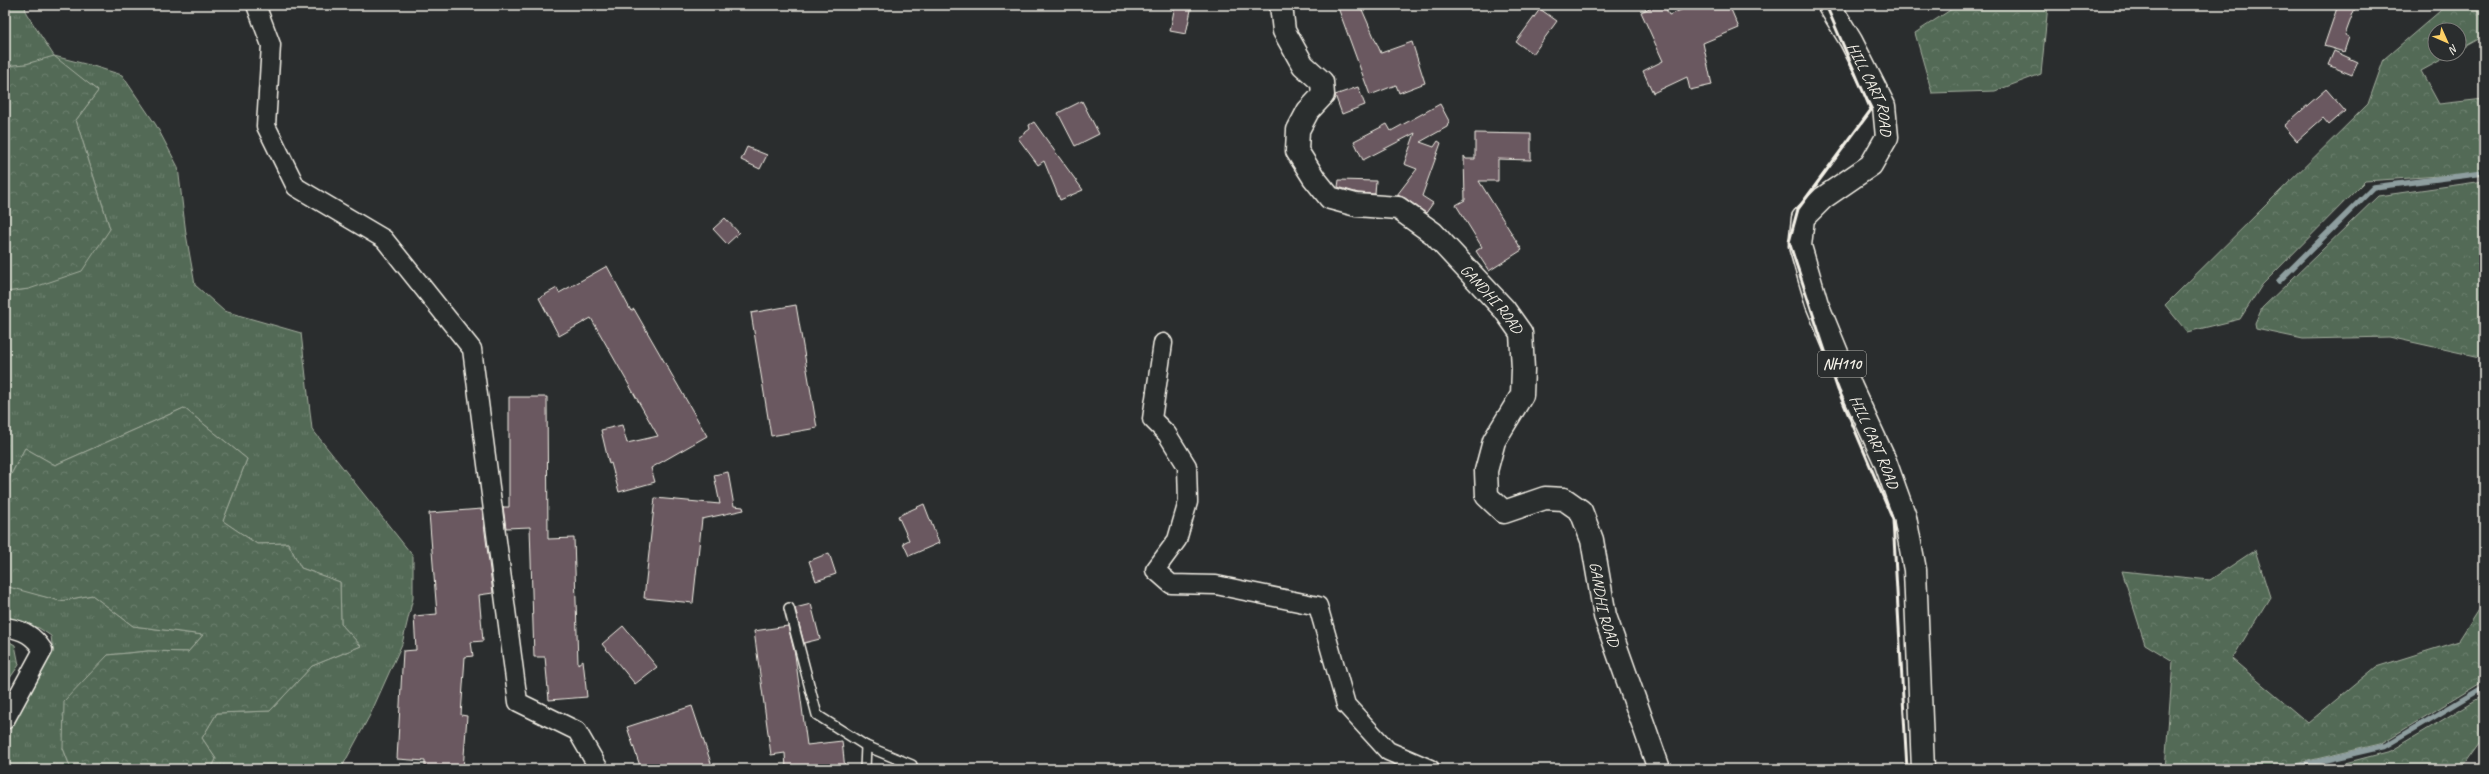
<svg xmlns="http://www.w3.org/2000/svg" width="2489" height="774" viewBox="0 0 2489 774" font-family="Caveat,sans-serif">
<defs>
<pattern id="grass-tufts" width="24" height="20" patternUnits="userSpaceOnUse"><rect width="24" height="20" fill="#536a56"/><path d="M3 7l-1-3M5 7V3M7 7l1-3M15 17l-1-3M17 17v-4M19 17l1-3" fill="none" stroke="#6c806e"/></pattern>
<pattern id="forest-crowns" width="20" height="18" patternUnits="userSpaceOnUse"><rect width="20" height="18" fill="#536a56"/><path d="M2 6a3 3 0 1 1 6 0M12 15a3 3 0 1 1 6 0" fill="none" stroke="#6c806e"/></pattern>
</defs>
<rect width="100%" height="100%" fill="#2a2d2e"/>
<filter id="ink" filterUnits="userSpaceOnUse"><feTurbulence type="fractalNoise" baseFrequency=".025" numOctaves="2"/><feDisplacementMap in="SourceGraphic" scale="8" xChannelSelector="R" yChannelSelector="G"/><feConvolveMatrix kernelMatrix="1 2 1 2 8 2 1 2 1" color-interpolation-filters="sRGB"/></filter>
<g filter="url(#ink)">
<!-- grass -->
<g fill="url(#grass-tufts)" stroke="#a4ae9f">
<polygon points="5,5 25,5 26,13 54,56 93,66 122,75 156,125 178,167 186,234 195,285 224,311 301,333 312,429 413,556 413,598 402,644 370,715 341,769 211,769 216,759 202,738 217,713 270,711 312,666 361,646 341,624 340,582 301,568 288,543 257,544 223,521 247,459 184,408 55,465 25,448 5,486 5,292 29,289 110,229 76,120 98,91 54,57 26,64 5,66"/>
<polygon points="6,585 60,601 92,595 133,626 203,635 188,652 148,651 108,655 63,748 71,769 6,769 11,726 53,652 51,636 39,628 5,619"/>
</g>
<!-- forest -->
<g fill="url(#forest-crowns)" stroke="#a4ae9f">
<polygon points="1958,5 2048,5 2041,74 1995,91 1932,93 1915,33"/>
<polygon points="2447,5 2484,5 2484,36 2459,50 2459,30 2435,30 2435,54 2452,54 2421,71 2439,104 2484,99 2484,173 2365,181 2262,285 2240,319 2187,332 2165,305 2368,104 2384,59"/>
<polygon points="54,56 98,91 76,120 110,229 82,271 29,289 5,292 5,66 26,64"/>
<polygon points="2484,181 2484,358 2389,337 2303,339 2256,329 2255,324 2262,308 2378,196"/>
<polygon points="184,408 247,459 223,521 257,544 288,543 301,568 340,582 341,624 361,646 312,666 270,711 217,713 202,738 216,759 211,769 71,769 63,748 64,701 108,655 148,651 188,652 203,635 133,626 92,595 60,601 5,586 5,486 25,448 55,465"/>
<polygon points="2255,550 2270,597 2232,659 2308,723 2376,667 2459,641 2484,602 2484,681 2380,744 2274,769 2165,769 2173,661 2145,644 2122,571 2210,580"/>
<polygon points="5,639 15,645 19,665 5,685"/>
<polygon points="2484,695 2484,737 2461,769 2322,769 2391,751"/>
</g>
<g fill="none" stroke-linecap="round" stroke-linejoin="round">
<!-- stream -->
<g stroke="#8e9e9f" stroke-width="5.5">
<polyline points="2279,281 2374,187 2484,173"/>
<polyline points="2287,769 2385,746 2484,687"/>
</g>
</g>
<!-- building -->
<g fill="#6b5960" stroke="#f4f1e8">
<polygon points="1175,5 1192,5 1186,34 1170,31"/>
<polygon points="1337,5 1360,5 1381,53 1412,42 1425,83 1399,93 1396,85 1370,95"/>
<polygon points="1656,5 1664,5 1669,15 1693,5 1729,5 1739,28 1703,43 1712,85 1690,90 1687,77 1653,93 1643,71 1663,61 1641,12"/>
<polygon points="2338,5 2356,5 2345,35 2349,37 2344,52 2324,46"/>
<polygon points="1540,9 1557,21 1533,54 1516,42"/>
<polygon points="2334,51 2358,62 2352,75 2328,65"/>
<polygon points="1358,87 1365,105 1342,114 1335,95"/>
<polygon points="2326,89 2345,111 2329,125 2323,118 2297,141 2284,126"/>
<polygon points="1082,101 1099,134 1075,146 1058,113"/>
<polygon points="1440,104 1449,121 1447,127 1420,142 1434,147 1438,141 1441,143 1422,196 1433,203 1426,213 1405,198 1397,195 1417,169 1404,164 1415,133 1363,160 1354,141 1387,124 1391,131"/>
<polygon points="1034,122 1056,153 1083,190 1060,200 1044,161 1038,165 1018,138 1030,129 1029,125"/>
<polygon points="1475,133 1531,134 1531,160 1498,159 1498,181 1479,181 1522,250 1489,271 1476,251 1482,247 1456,205 1465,200 1464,156 1466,159 1475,159"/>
<polygon points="747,147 767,155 760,169 741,160"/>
<polygon points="1339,180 1376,181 1375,194 1358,193 1338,187"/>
<polygon points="725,218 739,233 727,244 713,229"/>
<polygon points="607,266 631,311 634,309 707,436 651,468 655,482 619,492 611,463 609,464 601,430 622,425 627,443 658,436 591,318 559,336 539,298 557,288 559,293"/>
<polygon points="796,305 817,428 771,436 751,313"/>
<polygon points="509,397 547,397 548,539 574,538 578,664 583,660 587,697 549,700 545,657 534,657 530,527 506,528 503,507 509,507"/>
<polygon points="728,472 734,506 743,507 744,510 702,519 693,603 644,598 655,498 720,504 714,475"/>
<polygon points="924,504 939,543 909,556 903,543 909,540 898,516"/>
<polygon points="482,509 493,593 479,595 483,641 471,642 473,656 465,657 461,715 467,716 463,769 425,769 425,761 397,759 403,651 416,650 414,616 437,614 429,513"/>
<polygon points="829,553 836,574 816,581 809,561"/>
<polygon points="811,604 820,639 804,643 795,608"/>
<polygon points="623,626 657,667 635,684 602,644"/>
<polygon points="788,626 795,655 807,745 842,741 845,769 786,769 785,753 771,755 754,631"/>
<polygon points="692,706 713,769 641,769 627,727"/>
</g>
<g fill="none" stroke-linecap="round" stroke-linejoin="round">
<defs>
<g id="service">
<polyline points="789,608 817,715 866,746 912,765 913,769"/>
<polyline points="865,769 866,746"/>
</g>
<g id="minor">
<polyline points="256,5 271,45 266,126 296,187 384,239 472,349 518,702 577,731 599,769"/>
<polyline points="1163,343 1152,419 1167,434 1187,466 1188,502 1177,540 1155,570 1171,584 1216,585 1318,606 1346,705 1388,751 1430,769"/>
<path d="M5,627C24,630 33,635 43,650L5,720"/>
</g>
<g id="secondary">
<path id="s1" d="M1281,5L1284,31L1303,65L1322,82L1323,95L1308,111L1298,130L1297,151L1314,178L1330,198L1356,205L1398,208L1433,233L1504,309L1521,333L1523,369L1522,395L1494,441L1486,471L1487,496L1504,512L1545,498L1564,499L1581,511L1592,540L1605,616L1659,769"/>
</g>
<g id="trunk">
<path id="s2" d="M1829,5L1851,41L1884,106L1887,137L1871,165L1823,198L1803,218L1800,246L1817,304L1851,387L1885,461L1905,517L1915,570L1923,769"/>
</g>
</defs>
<!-- service casing -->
<use href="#service" stroke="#f4f1e8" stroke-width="12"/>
<!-- minor casing -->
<use href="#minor" stroke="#f4f1e8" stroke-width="21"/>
<!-- secondary casing -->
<use href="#secondary" stroke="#f4f1e8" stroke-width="25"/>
<!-- trunk casing -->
<use href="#trunk" stroke="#f4f1e8" stroke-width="25"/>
<!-- service -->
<use href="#service" stroke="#2a2d2e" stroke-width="9"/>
<!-- minor -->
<use href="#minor" stroke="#2a2d2e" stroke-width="18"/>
<!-- secondary -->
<use href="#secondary" stroke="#2a2d2e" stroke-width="22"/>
<!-- trunk -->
<use href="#trunk" stroke="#2a2d2e" stroke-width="22"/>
<!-- rail -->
<polyline stroke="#f4f1e8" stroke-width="3" points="1826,5 1871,110 1798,209 1789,242 1838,390 1893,520 1907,769"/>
</g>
</g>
<g text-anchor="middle" stroke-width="3.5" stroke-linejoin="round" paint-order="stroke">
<!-- shield labels -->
<rect fill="#2a2d2e" stroke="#b7b6b0" stroke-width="1" x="1818" y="351" width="48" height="26" rx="3"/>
<g font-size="15" font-weight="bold" fill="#f4f1e8">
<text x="1842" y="369">NH110</text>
</g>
<!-- street labels -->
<g font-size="16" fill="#f4f1e8" stroke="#2a2d2e">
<text dy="6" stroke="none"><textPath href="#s2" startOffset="95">HILL CART ROAD</textPath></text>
<text dy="6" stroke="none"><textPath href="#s1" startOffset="426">GANDHI ROAD</textPath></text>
<text dy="6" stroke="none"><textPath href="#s2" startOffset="503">HILL CART ROAD</textPath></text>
<text dy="6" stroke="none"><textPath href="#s1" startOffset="846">GANDHI ROAD</textPath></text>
</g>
</g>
<!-- margin -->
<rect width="2489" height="774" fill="none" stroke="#2a2d2e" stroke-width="20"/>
<rect x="10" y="10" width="2469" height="754" fill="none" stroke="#f4f1e8" stroke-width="1.5" filter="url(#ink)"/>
<!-- north arrow -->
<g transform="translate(2447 42) rotate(135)"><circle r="19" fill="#2a2d2e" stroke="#7b7b78"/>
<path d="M0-3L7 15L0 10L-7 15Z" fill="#ffd166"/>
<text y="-6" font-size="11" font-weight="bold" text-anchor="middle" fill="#f4f1e8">N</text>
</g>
</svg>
